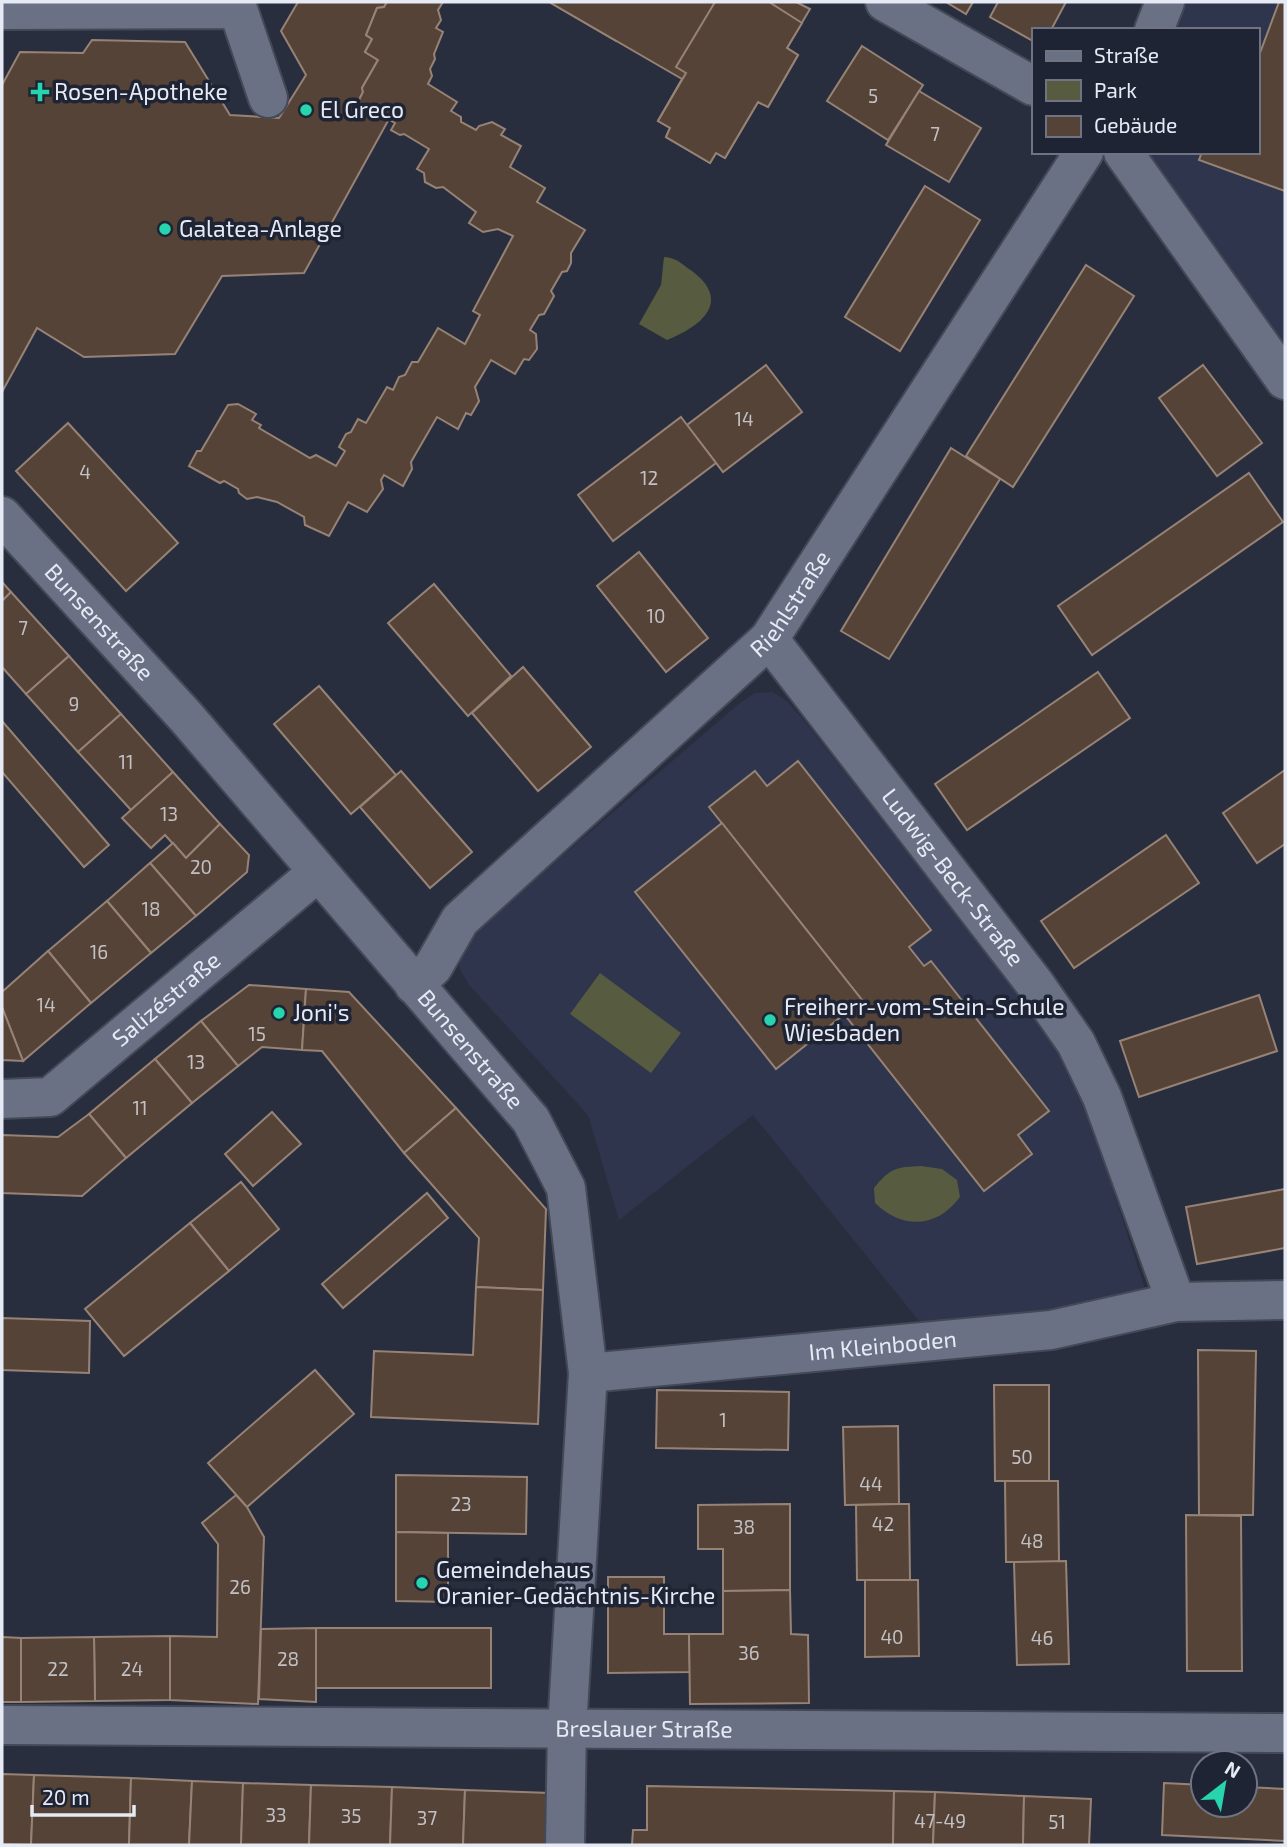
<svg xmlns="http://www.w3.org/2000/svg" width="1287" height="1847" viewBox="0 0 1287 1847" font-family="'Exo 2',sans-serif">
<rect width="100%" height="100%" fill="#292e3f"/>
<!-- built -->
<g fill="#2e354c">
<polygon points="1179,2 1285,2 1285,348 1137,152 1257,152 1257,30 1169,30"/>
<polygon points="773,692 787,701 802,718 1065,1054 1103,1159 1149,1301 927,1331 753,1115 619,1220 588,1115 470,986 459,968 462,949 476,930 741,702 755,693"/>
</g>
<!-- green -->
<g fill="#575b3f">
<path d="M664,257C678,258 681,264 692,271C733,302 700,327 667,340L639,324L661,285Z"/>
<polygon points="600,973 681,1033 651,1073 570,1014"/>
<path d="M921,1166L942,1169L957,1180L960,1197C937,1228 903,1230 875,1203L874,1188C890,1168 896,1167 921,1166Z"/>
</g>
<!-- building -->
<g fill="#544336" stroke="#978376" stroke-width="2">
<polygon points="298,2 387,2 384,7 377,8 366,35 372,39 365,52 378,60 362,88 363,92 358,102 389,119 304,273 222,276 175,354 84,357 37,328 2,392 2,85 20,52 83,53 92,40 185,42 230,115 279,118 306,75 281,31"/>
<polygon points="387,2 443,2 438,10 441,20 436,28 443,32 434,54 435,59 430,69 432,76 428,84 457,102 451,111 461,117 461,122 476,130 479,126 492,122 505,129 501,135 521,146 510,167 545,188 537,202 585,230 571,253 571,263 567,271 562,272 551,291 554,296 544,314 539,315 530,330 536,334 537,349 529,360 524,359 515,374 491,360 475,387 479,401 471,415 466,413 458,429 437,417 411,462 412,469 403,486 384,475 381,480 383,489 367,512 348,502 329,536 305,525 304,517 277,502 257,497 247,499 239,493 238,489 224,481 220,483 189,466 197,451 201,451 228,405 238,404 256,414 252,420 261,425 259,428 310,458 316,455 336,466 345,451 339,447 346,434 351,432 358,419 366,423 387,387 393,390 399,377 405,375 412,362 418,362 438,328 465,344 480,315 473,311 513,236 498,229 483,232 469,223 476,212 443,187 436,188 425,182 424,173 417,169 429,149 404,134 400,135 391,130 395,123 358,102 363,92 362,88 378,60 365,52 372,39 366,35 377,8 384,7"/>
<polygon points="552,2 650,2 644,12 636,7 616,41 551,3"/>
<polygon points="552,2 796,2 810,9 787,48 798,55 768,107 758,102 725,158 716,153 710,163 666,137 670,128 658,121 682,79 551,3"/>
<polygon points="715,2 769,2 802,23 787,48 798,55 768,107 758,102 725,158 716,153 710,163 666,137 670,128 658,121 686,73 676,67"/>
<polygon points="946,2 973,2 966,14"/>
<polygon points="998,2 1066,2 1051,30 1033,30 1033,41 990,17"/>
<polygon points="1279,2 1285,2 1285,191 1199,160 1202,152 1257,152 1257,61"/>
<polygon points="862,46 923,85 888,140 827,101"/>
<polygon points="919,91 981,128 949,182 886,145"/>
<polygon points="925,186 980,220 900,351 845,317"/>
<polygon points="1086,265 1134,296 1013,487 966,456"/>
<polygon points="766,365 802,412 723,472 687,425"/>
<polygon points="1203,365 1262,443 1217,476 1159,398"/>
<polygon points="681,417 716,463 613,541 578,495"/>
<polygon points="68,423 178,543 126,591 16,471"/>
<polygon points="951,448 1000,479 889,659 841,631"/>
<polygon points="1249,473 1283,522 1092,655 1058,606"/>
<polygon points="639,552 708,638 666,672 597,586"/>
<polygon points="2,582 11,592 2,601"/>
<polygon points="434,584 511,676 468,716 388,623"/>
<polygon points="11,592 69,656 26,694 2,667 2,601"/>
<polygon points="69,656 121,714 78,752 26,694"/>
<polygon points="523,667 591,747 538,791 472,713"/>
<polygon points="1098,672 1130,718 967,830 935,784"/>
<polygon points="319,686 396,775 351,814 274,724"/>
<polygon points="121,714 173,772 131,810 78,752"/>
<polygon points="2,721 109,845 84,867 2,772"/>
<polygon points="798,761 931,930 909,947 924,966 931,961 1049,1111 1018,1135 1032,1154 984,1191 844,1014 862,1000 709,807 755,771 767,786"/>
<polygon points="1285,770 1285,844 1257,863 1223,813"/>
<polygon points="401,771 472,852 430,888 360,807"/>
<polygon points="173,772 220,824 186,858 165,835 151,848 122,818"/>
<polygon points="722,823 862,1000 776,1069 635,892"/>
<polygon points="220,824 249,855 247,872 196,916 150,863 173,843 186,858"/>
<polygon points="1166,835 1199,883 1074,968 1041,921"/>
<polygon points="150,863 196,916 151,953 107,901"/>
<polygon points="107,901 151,953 91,1003 48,951"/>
<polygon points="48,951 91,1003 23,1061 2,1007 2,992"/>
<polygon points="249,985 306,989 302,1050 262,1047 238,1066 201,1021"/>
<polygon points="306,989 349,992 456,1108 404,1153 322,1051 302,1050"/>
<polygon points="1259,995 1277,1051 1139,1097 1120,1041"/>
<polygon points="2,1007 23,1061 2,1060"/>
<polygon points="201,1021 238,1066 192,1103 155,1059"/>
<polygon points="155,1059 192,1103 126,1158 89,1114"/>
<polygon points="456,1108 546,1209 543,1290 476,1287 479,1238 404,1153"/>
<polygon points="272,1112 301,1144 253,1186 225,1154"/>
<polygon points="89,1114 126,1158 82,1196 2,1193 2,1135 58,1137"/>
<polygon points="241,1182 279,1229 229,1271 190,1223"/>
<polygon points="1285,1189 1285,1248 1197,1264 1186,1207"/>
<polygon points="427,1193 448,1218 343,1308 322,1284"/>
<polygon points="190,1223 229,1271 124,1356 85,1309"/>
<polygon points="476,1287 543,1290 538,1424 371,1417 374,1351 473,1355"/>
<polygon points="2,1318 90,1321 89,1373 2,1370"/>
<polygon points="1198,1350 1256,1351 1253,1515 1199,1515"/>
<polygon points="315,1370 354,1414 247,1507 208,1463"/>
<polygon points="994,1385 1049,1385 1049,1481 995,1481"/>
<polygon points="657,1390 789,1392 788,1450 656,1448"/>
<polygon points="898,1426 899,1504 845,1505 843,1427"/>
<polygon points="396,1475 527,1477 526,1534 396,1532"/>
<polygon points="1005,1481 1058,1481 1059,1562 1006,1562"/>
<polygon points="236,1495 247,1507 264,1537 258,1704 170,1700 170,1636 217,1637 218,1544 202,1523"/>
<polygon points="790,1504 790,1590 723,1591 723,1549 698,1549 698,1505"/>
<polygon points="899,1504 909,1504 910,1580 857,1580 856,1505"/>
<polygon points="1186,1515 1241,1516 1242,1671 1187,1671"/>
<polygon points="396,1532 448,1533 448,1602 396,1601"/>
<polygon points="1066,1561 1069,1664 1017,1665 1014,1562"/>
<polygon points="608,1577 664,1577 664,1634 689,1634 690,1672 608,1673"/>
<polygon points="865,1580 918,1580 919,1656 865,1657"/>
<polygon points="790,1590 791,1634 808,1635 809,1703 690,1704 689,1634 723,1634 723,1591"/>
<polygon points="316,1628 316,1702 259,1699 261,1629"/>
<rect x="316" y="1628" width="175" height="60"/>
<polygon points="170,1636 170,1700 95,1701 94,1637"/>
<polygon points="2,1637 21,1638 21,1702 2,1702"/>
<polygon points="94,1637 95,1701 21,1702 21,1638"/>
<polygon points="2,1774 34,1775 31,1845 2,1844"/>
<polygon points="34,1775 131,1778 129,1845 31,1845"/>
<polygon points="131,1778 192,1781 189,1845 129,1845"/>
<polygon points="192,1781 243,1783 241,1845 189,1845"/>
<polygon points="243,1783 311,1785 309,1845 241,1845"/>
<polygon points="1164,1783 1203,1785 1203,1805 1245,1805 1245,1787 1285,1789 1285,1841 1162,1835"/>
<polygon points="311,1785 392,1787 390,1845 309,1845"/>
<polygon points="647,1786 894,1791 893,1845 632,1845 633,1830 647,1830"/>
<polygon points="392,1787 465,1790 463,1845 390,1845"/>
<polygon points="465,1790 550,1793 548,1845 463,1845"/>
<polygon points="894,1791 935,1792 933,1845 893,1845"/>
<polygon points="935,1792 1024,1796 1023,1845 933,1845"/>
<polygon points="1024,1796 1091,1799 1089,1845 1023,1845"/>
</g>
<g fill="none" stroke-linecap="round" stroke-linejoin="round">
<defs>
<g id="minor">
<polyline points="885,2 1033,86"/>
<polyline points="2,10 238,9 268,98"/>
<polyline points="1154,30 1165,2"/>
<polyline points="1123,152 1285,380"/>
<path id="s1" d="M2,516L186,717L531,1120L566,1188L588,1373L567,1729L565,1845"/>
<path id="s2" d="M769,639L1035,984L1076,1043L1102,1097L1176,1302"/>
<path id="s3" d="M414,985L433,967L460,920L769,639L1084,152"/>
<path id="s4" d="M2,1099L50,1097L318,872"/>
<path id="s5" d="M588,1373L1051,1330L1176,1302L1285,1300"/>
<path id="s6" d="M2,1725L1285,1733"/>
</g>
</defs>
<!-- minor casing -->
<use href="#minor" stroke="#444957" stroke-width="42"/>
<!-- minor -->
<use href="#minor" stroke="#6a7184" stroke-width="38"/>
</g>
<!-- markers -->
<g fill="#26d5ae" stroke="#1f2435" stroke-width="2.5">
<path d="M36.5 81.5h7v7h7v7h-7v7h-7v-7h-7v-7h7z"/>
<circle cx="306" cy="110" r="7"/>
<circle cx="165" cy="229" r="7"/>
<circle cx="279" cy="1013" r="7"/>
<circle cx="770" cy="1020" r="7"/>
<circle cx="422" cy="1583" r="7"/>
</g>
<g text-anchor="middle" stroke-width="7" stroke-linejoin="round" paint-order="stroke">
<!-- number labels -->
<g font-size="19" fill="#c2c0c5">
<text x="873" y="103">5</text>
<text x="935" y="141">7</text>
<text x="744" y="426">14</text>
<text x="85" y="479">4</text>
<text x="649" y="485">12</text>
<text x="656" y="623">10</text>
<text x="23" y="635">7</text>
<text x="74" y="711">9</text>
<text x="126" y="769">11</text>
<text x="169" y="821">13</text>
<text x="201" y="874">20</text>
<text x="151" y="916">18</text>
<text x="99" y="959">16</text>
<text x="46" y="1012">14</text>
<text x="257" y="1041">15</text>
<text x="196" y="1069">13</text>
<text x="140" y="1115">11</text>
<text x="723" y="1427">1</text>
<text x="1022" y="1464">50</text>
<text x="871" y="1491">44</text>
<text x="461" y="1511">23</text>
<text x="883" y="1531">42</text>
<text x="744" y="1534">38</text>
<text x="1032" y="1548">48</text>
<text x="240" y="1594">26</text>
<text x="892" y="1644">40</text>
<text x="1042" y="1645">46</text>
<text x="749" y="1660">36</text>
<text x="288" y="1666">28</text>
<text x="58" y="1676">22</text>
<text x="132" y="1676">24</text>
<text x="276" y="1822">33</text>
<text x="351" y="1823">35</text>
<text x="427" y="1825">37</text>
<text x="940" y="1828">47-49</text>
<text x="1057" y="1829">51</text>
</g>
<!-- poi labels -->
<g font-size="23" fill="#e6eaf5" stroke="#1f2435" text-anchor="start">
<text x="54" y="100">Rosen-Apotheke</text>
<text x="320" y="118">El Greco</text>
<text x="179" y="237">Galatea-Anlage</text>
<text x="784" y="1015">Freiherr-vom-Stein-Schule<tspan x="784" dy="26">Wiesbaden</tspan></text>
<text x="293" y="1021">Joni's</text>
<text x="436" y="1578">Gemeindehaus<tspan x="436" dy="26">Oranier-Gedächtnis-Kirche</tspan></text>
</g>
<!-- street labels -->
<g font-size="23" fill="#e6eaf5" stroke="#1f2435">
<text dy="8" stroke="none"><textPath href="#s3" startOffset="539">Riehlstraße</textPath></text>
<text dy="8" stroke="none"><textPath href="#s1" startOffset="144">Bunsenstraße</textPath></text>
<text dy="8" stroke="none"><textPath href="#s2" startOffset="301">Ludwig-Beck-Straße</textPath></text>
<text dy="8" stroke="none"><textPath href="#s4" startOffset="200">Salizéstraße</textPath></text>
<text dy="8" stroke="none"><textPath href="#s1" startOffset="710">Bunsenstraße</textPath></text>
<text dy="8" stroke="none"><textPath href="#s5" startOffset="296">Im Kleinboden</textPath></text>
<text dy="8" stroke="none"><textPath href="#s6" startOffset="642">Breslauer Straße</textPath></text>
</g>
</g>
<!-- border -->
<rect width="1287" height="1847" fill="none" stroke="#e6eaf5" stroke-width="7"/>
<!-- legend -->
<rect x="1032" y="28" width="228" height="126" fill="#1f2435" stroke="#6f7382" stroke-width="2"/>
<rect x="1046" y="51" width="35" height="10" fill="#6a7184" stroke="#6f7382" stroke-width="2"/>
<text x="1094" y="63" font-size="21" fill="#e6eaf5">Straße</text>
<rect x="1046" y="80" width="35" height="21" fill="#575b3f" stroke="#6f7382" stroke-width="2"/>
<text x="1094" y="98" font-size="21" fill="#e6eaf5">Park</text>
<rect x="1046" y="116" width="35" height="21" fill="#544336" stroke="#6f7382" stroke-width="2"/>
<text x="1094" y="133" font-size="21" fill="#e6eaf5">Gebäude</text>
<!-- north arrow -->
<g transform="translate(1224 1784) rotate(31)"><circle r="33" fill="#1f2435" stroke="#6f7382" stroke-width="2"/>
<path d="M0-5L12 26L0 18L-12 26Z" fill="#26d5ae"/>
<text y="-10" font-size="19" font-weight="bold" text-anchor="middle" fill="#e6eaf5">N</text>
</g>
<!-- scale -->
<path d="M32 1805v10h102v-10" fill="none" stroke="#e6eaf5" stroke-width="3.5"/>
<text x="42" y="1805" font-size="21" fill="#e6eaf5" stroke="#1f2435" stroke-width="5" paint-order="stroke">20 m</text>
</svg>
